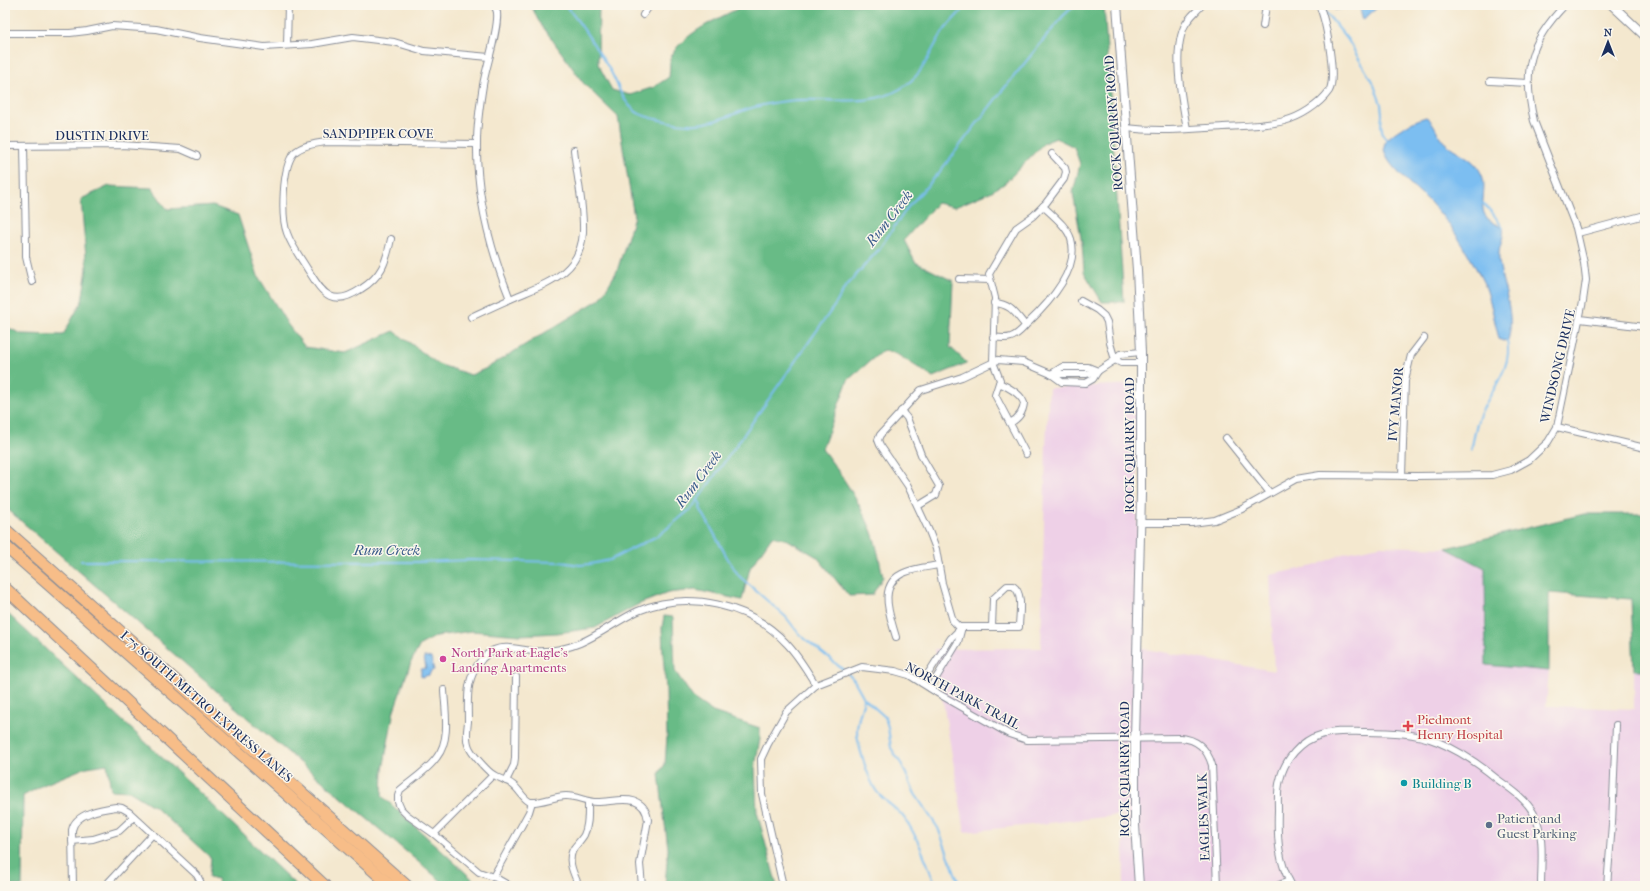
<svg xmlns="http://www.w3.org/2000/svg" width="1650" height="891" viewBox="0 0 1650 891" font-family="'IM FELL French Canon',serif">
<rect width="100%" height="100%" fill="#fbf7ec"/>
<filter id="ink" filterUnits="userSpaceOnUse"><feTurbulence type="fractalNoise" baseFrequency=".025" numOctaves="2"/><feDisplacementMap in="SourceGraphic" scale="8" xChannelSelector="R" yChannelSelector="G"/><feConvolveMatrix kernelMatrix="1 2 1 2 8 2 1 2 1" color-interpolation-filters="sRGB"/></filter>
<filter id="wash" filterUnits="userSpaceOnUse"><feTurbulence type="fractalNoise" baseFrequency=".012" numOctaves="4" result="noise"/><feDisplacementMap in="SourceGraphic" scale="16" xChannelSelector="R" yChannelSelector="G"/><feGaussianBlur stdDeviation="0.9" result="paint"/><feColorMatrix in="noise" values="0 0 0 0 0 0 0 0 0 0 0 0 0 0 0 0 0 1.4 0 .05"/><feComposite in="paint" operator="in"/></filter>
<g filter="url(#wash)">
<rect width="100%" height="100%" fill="#f4e8cf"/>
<!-- built -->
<polygon fill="#eed0e7" points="1137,384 1138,648 1274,671 1270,575 1314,566 1345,553 1380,546 1446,548 1485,568 1486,665 1549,671 1546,706 1634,709 1634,670 1645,670 1645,886 1124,886 1123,815 965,832 934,649 1041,648 1046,443 1049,388"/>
<!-- forest -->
<g fill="#68bb86" stroke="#427572">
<path d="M531,5H599L598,64L612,90L630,95L654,87L669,77C670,70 669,61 672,55C684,32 722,17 745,5H1104L1124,302H1102L1084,272L1082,244L1073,193L1080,164L1074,147L1056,138L1044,143L1004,184L990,192L955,207L937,203L904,240L915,262L953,281L950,347L967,363L933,377L895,353L883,350L848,380L822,449C839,471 857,498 868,523C876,539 879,559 883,577L872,595L849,596L817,557L788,540L772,536L750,568L742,600L695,590L668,593L639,604L595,628L557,633L520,635L472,631L437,636L420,645L411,662L394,710L383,770L382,796L480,886H447L252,722L5,507V326L21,334L63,335L82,301L87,269L81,199L109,186L152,188L167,209L213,206L238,215L258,276L288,325L305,347L345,353L394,331L438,364L471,375L487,368L600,299L617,271L634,217L618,117L584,84L538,20Z"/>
<polygon points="1584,514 1645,514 1645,670 1634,670 1631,599 1549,593 1549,671 1486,665 1485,568 1446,548"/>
<polygon points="6,612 201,794 297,886 219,886 217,879 209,877 211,858 155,807 129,791 111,790 107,764 87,767 43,785 23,796 22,886 5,886 5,614"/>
<polygon points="664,616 673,617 675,671 694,699 713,712 760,728 760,739 755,767 757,812 777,886 665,886 668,849 659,774 665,764 667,737 666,690 663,654 662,628"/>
</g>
<!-- water -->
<g fill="#7bbef1" stroke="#4b76a8">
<polygon points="1334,5 1380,5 1363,20 1359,5 1335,10"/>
<path d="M1426,117C1436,123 1436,134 1444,142C1456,153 1474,157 1481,173C1489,188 1477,207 1487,218C1491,222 1498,225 1503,228C1505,237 1499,244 1499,253C1498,261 1501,270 1502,278C1507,297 1514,320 1508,340L1503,341L1499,339C1495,323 1492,307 1487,291C1485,285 1481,278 1478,272C1465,247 1450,223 1430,202C1418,189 1384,166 1384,147C1384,135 1415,120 1426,117Z"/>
<polygon points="424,657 431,658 434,670 431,671 429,675 421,677 421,669 426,668"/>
</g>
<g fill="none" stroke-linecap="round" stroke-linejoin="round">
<!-- stream -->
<g stroke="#7bbef1" stroke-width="2">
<path d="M565,5C580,21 596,48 608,67C618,82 620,99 635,111C645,119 683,125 696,124C711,123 724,118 737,113C753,106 770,103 787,101C824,96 867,109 900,89C925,74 928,54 943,32C950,22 959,14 967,5"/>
<polyline points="1323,9 1348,40 1374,85 1381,104 1382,114 1381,125 1383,135 1387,140"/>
<polyline points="1483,203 1494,215 1503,228"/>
<path d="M1471,450C1474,439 1475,428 1479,417C1489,393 1514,367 1507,340"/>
<polyline points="698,500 701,505 700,508 728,559 739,576 786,617 799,634 845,671"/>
<polyline points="81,561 417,562 470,560 561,562 580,565 590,564 610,560 659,535 692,508 837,302 844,289 879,249 908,207 938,174 1002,91 1063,16 1075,5"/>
<polyline points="848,674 854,680 864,698 885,717 888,727 891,748 902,765 915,794 938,828 960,886"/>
<path d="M864,698C862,709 857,720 857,731C857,744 869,781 877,792C885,802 897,808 905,819C919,839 927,864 936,886"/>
</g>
</g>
</g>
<g filter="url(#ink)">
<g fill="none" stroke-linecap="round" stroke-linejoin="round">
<defs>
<g id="minor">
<path d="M494,5C495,7 497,11 497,13C499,28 486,67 483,85C480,104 477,123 477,142C476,196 490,249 510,299"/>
<polyline points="643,15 650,5"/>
<polyline points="1263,26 1266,5"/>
<polyline points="5,33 70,33 87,31 112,26 156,29 200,38 264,47 312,44 353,37 394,42 424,51 489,57"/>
<polyline points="287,45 288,5"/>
<polyline points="1490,81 1528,83"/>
<path d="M1126,128C1158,132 1191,129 1223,127C1243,126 1265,126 1284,121C1300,117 1319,105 1329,91C1337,78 1326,20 1319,5"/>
<path d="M1187,129C1182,100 1172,55 1184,27C1188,18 1196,12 1202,5"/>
<polyline points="5,146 122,145 181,149 197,156"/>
<polyline points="24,146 26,245 26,257 32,282"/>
<polyline points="1578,233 1645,215"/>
<path d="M391,239C386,262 382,276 361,289C352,295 340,301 330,296C320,291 314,279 308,270C301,258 292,247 287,233C281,217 282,167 294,153C302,145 315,144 325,142L477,144"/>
<polyline points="959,279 990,280"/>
<polyline points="1081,301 1097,310 1104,316 1107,322 1110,343 1115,360 1121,363 1141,363"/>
<path d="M994,303C1011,304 1015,313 1025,325"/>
<path d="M471,317C486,310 501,303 515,297C547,283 581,273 583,232C584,205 577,177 574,150"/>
<polyline points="1580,319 1645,327"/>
<path d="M993,337C999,338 1006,339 1011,337C1018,335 1023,328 1028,323C1048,304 1080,269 1071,239C1067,226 1052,215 1043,206"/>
<polyline points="1051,374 1062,382 1086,383 1093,379 1098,371"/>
<polyline points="1051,374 1062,367 1088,367 1098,371"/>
<path d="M999,383C1008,387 1021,394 1024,403C1023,413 1018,419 1010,423"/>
<polyline points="901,411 907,418 922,457 939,486 936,495 918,506"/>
<polyline points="1557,427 1645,448"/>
<polyline points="1226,438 1270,493"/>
<polyline points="1026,454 995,395 1000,380 993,362 995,298 989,274 1016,228 1033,216 1046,203 1064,179 1066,172 1065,168 1052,154"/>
<polyline points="1402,476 1405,380 1411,355 1424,338"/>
<path d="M1140,523H1192L1215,520L1242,509L1296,479L1320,475L1416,476L1492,475L1511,470L1529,460L1548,442L1557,427L1583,301L1586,280L1584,263L1576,228L1534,121C1522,70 1529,42 1565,5"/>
<path d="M992,627L993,599L1007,586H1013C1024,593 1019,615 1019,627H959L953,621L942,583L936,549L929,531L908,486L880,445L878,440L880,435L921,390L962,377L998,360L1023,362L1051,374H1086L1098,371L1115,360L1120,354L1141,352"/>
<path d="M896,637C890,616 876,583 906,572C916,568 928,567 939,565"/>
<polyline points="922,683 951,638 961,628"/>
<polyline points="930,688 958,642 962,627"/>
<path d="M444,690C445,711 451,739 437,757C428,770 412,780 400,790L398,796V802L401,809L407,815L434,834L479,872L496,878L510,886"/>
<polyline points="506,781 514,765 515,758 516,677"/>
<polyline points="434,834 493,775"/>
<polyline points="72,841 93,839 119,831 134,817"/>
<polyline points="493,877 529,812 532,802"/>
<path d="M73,886L72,830C75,813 102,809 116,807L122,808L129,812L197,875L200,881L201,886"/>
<polyline points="105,886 153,834"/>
<path d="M579,886C574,874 566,860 574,848C577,844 581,840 584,835C589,825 588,813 588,802"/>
<path d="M642,886L640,864L648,820C644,791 616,802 597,802C586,802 577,796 566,796C554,796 542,803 530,802C522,798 520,790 513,785C507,780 500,779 494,775C489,773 473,755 470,749C465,741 467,730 468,722C468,698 465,679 482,659C485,656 489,652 494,650C505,645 520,650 533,651C548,652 566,649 580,643C601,634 618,620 638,611C688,590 750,604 786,643C798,655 807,671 816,685"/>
<path d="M783,886L762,794L761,759L768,744L786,712L816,685L862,667L895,671L909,675L939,694L1009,734L1027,740L1180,738C1198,739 1207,749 1212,765L1217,886"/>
<polyline points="1277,886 1289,881"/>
<path d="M1292,886C1278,862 1277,837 1278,810C1278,800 1277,789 1280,780C1284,760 1301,740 1321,735C1335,730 1352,732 1366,732C1391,732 1415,733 1438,742C1460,751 1479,764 1497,779C1511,789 1526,799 1534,814C1545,835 1541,863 1541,886"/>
<polyline points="1607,886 1612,824 1616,725"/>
</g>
<g id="tertiary">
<polyline points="1117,5 1137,270 1141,352 1141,494 1135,739 1135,825 1139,886"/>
<polyline points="1612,5 1645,36"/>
</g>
<g id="motorway">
<polyline points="5,529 407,886"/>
<polyline points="5,546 391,886"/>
<polyline points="5,588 325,886"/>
</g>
</defs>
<!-- minor casing -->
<use href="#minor" stroke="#888c96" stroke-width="8"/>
<!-- tertiary casing -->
<use href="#tertiary" stroke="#888c96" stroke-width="10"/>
<!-- motorway casing -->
<use href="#motorway" stroke="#888c96" stroke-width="13"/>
<!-- minor -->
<use href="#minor" stroke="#fff" stroke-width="6"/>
<!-- tertiary -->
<use href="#tertiary" stroke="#fff" stroke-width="8"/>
<!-- motorway -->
<use href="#motorway" stroke="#f7bd88" stroke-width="11"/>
</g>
</g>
<!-- markers -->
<circle fill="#d1479c" stroke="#fbf7ec" stroke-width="1.5" cx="443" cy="659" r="4"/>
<path fill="#e0444e" stroke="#fbf7ec" stroke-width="1.5" d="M1406 720h4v4h4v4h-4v4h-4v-4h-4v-4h4z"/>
<circle fill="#0f9aa8" stroke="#fbf7ec" stroke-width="1.5" cx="1404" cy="783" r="4"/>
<circle fill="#5c6f8a" stroke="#fbf7ec" stroke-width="1.5" cx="1489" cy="825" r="4"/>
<g text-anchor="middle" stroke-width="3" stroke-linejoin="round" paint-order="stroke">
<!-- street labels -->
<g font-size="13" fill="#1b2f5e" stroke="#fbf7ec">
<text transform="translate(1113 123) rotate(-94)" y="5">ROCK QUARRY ROAD</text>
<text x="378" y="138">SANDPIPER COVE</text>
<text x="102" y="140">DUSTIN DRIVE</text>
<text transform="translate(1557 366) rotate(-77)" y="5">WINDSONG DRIVE</text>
<text transform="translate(1395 404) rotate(-85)" y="5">IVY MANOR</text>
<text transform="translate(1129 445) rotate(-90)" y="5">ROCK QUARRY ROAD</text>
<text transform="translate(963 695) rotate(28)" y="5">NORTH PARK TRAIL</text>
<text transform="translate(207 706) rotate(41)" y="5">I-75 SOUTH METRO EXPRESS LANES</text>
<text transform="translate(1124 769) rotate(-90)" y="5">ROCK QUARRY ROAD</text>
<text transform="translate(1203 817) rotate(-92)" y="5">EAGLES WALK</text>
</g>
<!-- hotel labels -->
<g font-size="13" fill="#b23c85" stroke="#fbf7ec" text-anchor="start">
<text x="451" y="657">North Park at Eagle's<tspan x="451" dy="15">Landing Apartments</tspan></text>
</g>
<!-- health labels -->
<g font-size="13" fill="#be3a42" stroke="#fbf7ec" text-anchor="start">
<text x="1417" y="724">Piedmont<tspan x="1417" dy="15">Henry Hospital</tspan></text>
</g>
<!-- culture labels -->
<g font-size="13" fill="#0d838f" stroke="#fbf7ec" text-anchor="start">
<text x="1412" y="788">Building B</text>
</g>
<!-- service labels -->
<g font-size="13" fill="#4e5e75" stroke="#fbf7ec" text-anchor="start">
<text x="1497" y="823">Patient and<tspan x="1497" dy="15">Guest Parking</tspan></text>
</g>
<!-- water labels -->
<g font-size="14" font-style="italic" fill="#385a8a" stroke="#fbf7ec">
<text transform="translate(889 218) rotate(-52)" y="5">Rum Creek</text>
<text transform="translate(698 479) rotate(-53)" y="5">Rum Creek</text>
<text x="387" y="555">Rum Creek</text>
</g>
</g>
<!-- margin -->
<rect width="1650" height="891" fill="none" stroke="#fbf7ec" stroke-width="20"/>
<!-- north arrow -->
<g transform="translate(1608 42)" stroke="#fbf7ec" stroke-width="3" paint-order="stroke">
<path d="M0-3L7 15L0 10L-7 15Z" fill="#1b2f5e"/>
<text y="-6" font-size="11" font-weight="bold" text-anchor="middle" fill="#1b2f5e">N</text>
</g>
</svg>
